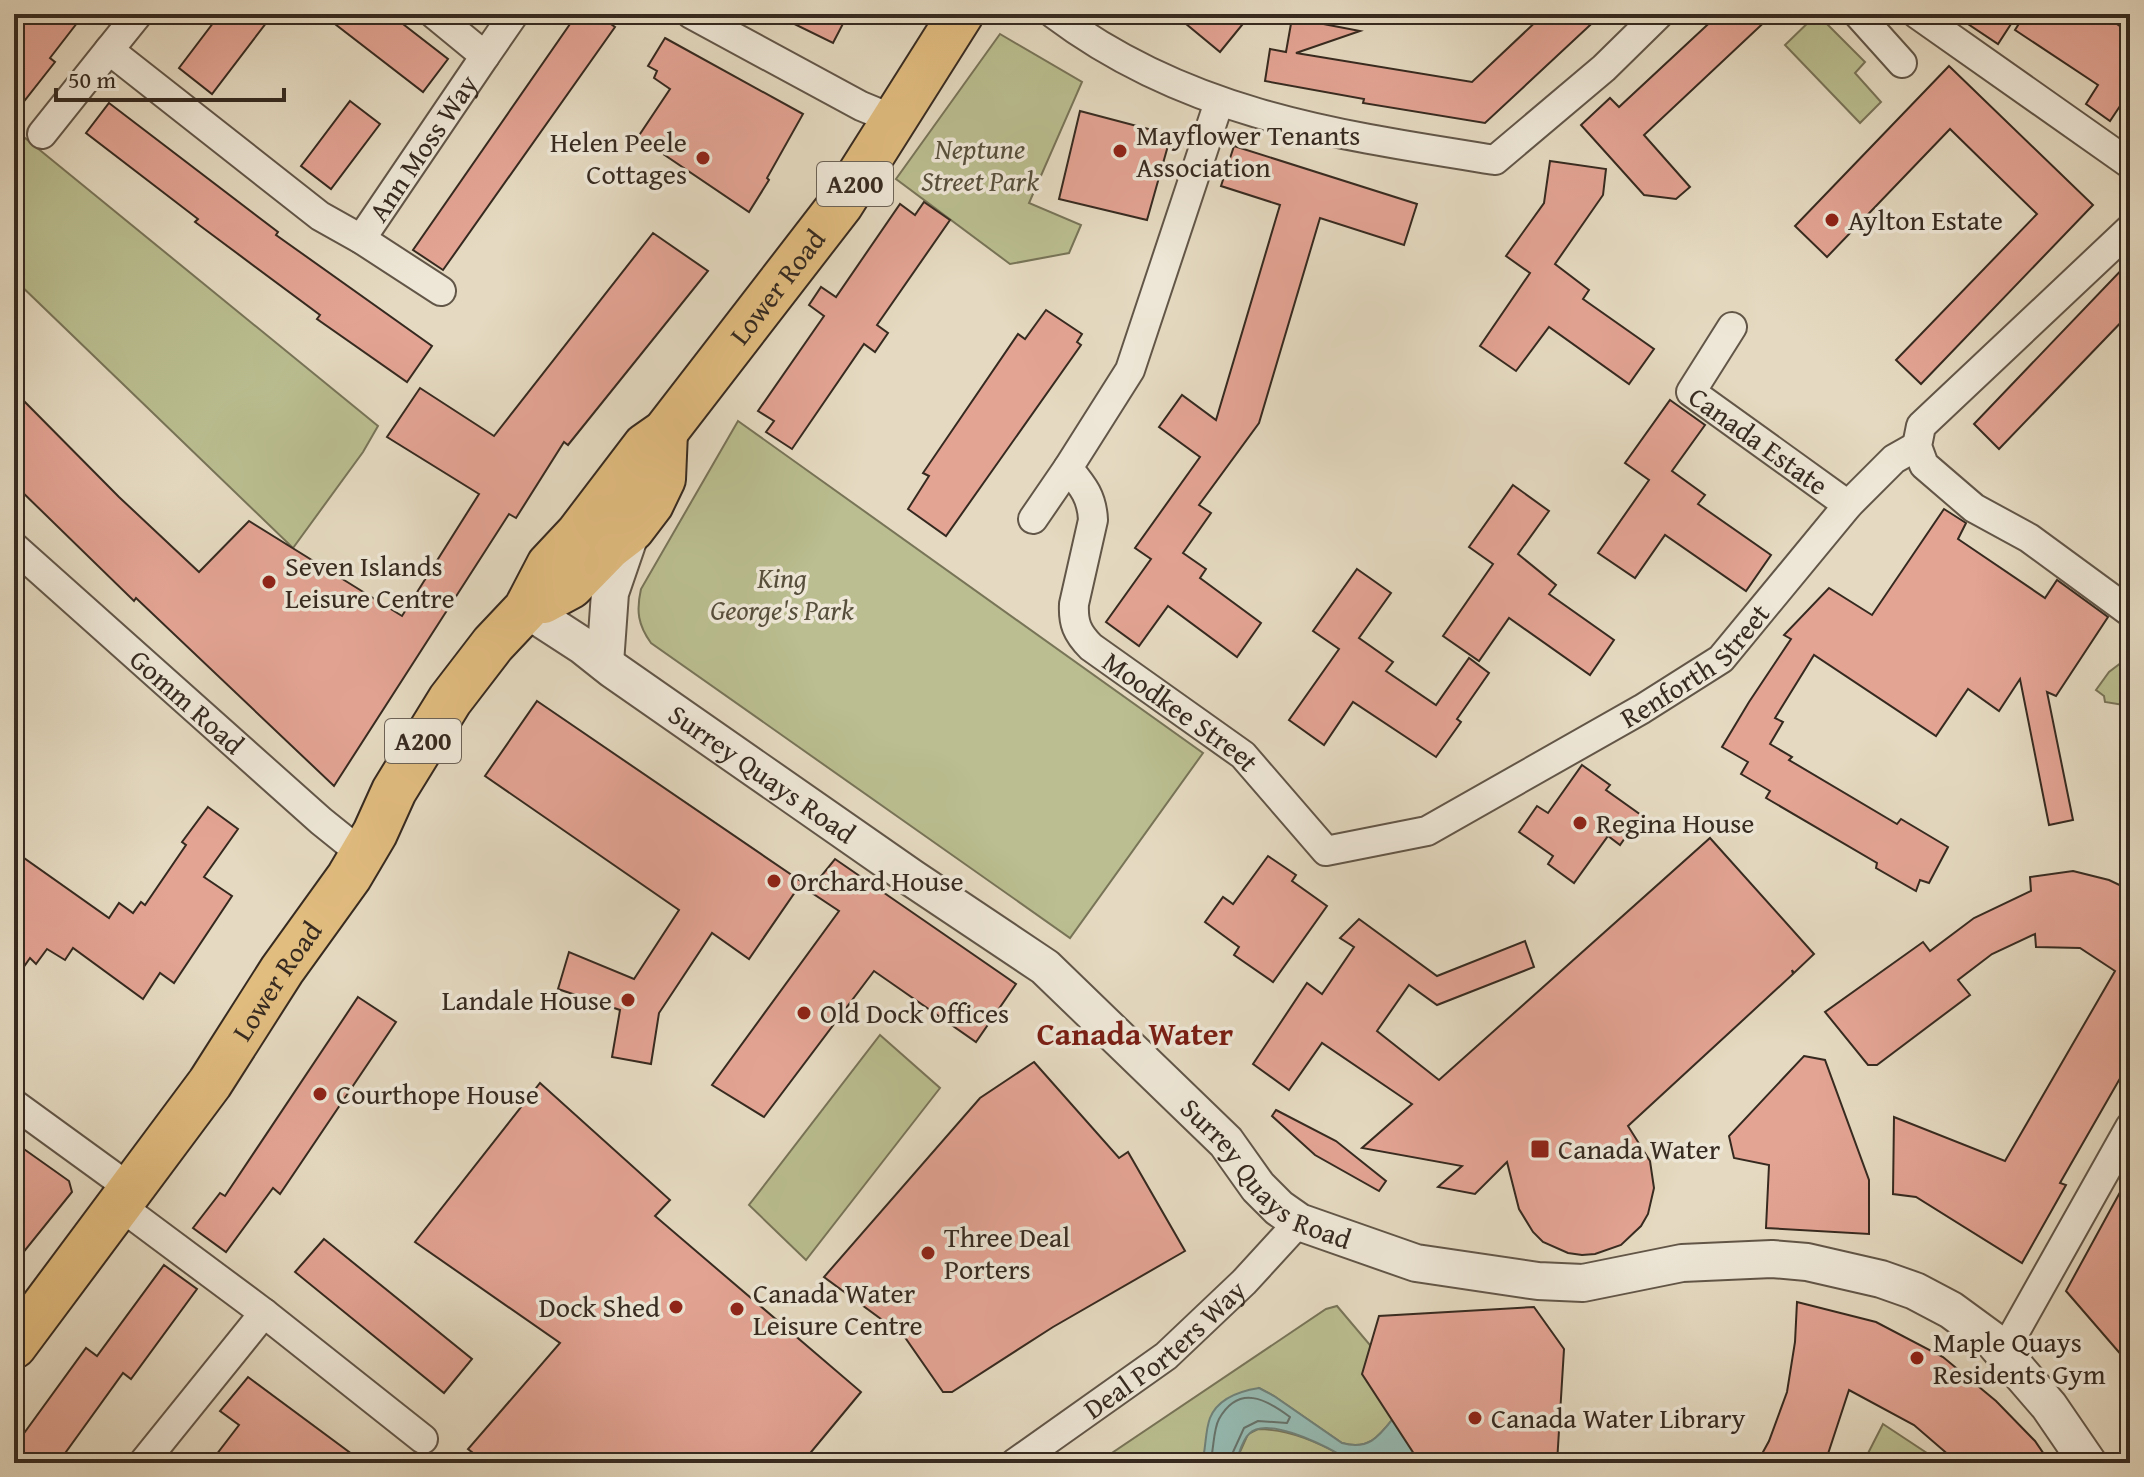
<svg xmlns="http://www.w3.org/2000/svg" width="2144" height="1477" viewBox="0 0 2144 1477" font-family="'Gentium Book Plus',serif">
<rect width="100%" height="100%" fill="#e5dac1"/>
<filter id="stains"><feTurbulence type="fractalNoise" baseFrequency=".0025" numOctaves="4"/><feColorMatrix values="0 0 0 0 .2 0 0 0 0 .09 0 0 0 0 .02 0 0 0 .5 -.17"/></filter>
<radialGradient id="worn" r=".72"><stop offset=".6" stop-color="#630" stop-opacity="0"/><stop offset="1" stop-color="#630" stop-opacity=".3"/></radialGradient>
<!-- green -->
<g fill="#babe90" stroke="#787458" stroke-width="2">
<polygon points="1817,14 1865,62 1855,73 1881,102 1860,123 1785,45"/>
<polygon points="1000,34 1082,82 1029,203 1081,225 1069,253 1010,264 896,179"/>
<polygon points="14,129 378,426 363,452 293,548 14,279"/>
<path d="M738,421L1203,753L1070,938L651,643C638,625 636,611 641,589Z"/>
<polygon points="2130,656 2130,706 2105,702 2104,696 2096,690 2109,672"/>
<polygon points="880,1035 940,1088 806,1260 749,1205"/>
<path d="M1337,1306L1370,1345L1396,1415C1380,1435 1370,1451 1342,1443L1274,1396L1259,1388L1205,1451L1202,1463H1097L1326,1309Z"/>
<polygon points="1883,1424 1942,1463 1863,1463"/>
<path d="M1258,1429C1287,1429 1314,1440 1339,1454L1340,1463H1235L1248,1434Z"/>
</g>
<!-- water -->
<path fill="#96bbb3" stroke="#708178" stroke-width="2" d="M1259,1388L1274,1396L1342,1443C1370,1451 1380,1435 1396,1415L1458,1463H1340L1339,1454C1321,1444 1266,1416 1249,1434C1242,1440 1239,1455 1235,1463H1202C1206,1449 1205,1431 1210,1418C1218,1398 1240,1391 1259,1388Z"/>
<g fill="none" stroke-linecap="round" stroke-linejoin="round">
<!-- shore -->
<path stroke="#66726a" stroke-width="2" d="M1210,1463C1214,1450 1213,1430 1219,1419C1239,1384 1266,1399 1290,1417L1287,1423L1258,1421L1244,1428L1228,1463"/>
</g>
<!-- building -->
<g fill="#e4a494" stroke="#362a20" stroke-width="2">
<polygon points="28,14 84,14 50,58 55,62 14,114 14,32"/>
<polygon points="220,14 273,14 212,94 179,68"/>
<polygon points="322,14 390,14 448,59 423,92"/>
<polygon points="577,14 597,14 615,27 443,270 413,250"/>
<polygon points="774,14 848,14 833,43"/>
<polygon points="1174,14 1251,14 1220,52"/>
<polygon points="1544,14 1602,14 1485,123 1363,103 1364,99 1265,81 1270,49 1286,52 1292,18 1360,31 1296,53 1472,82"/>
<polygon points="1719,14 1773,14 1644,135 1690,187 1676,199 1644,195 1581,125 1610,98 1619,107"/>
<polygon points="1953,14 1997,14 2011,24 1998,44"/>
<polygon points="2025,14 2102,14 2130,33 2130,91 2110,121 2086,104 2098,85 2015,30"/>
<polygon points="665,38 803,114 767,178 769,180 749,212 638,137 670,89 654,78 657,71 648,66"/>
<polygon points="1949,66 2093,205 1921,384 1896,360 2037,214 1950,129 1827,257 1795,226"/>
<polygon points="350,101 380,124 331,189 301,166"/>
<polygon points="109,103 278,232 276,235 432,346 407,382 317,319 320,315 195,222 198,219 86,133"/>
<polygon points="1080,111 1171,135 1147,220 1059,199"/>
<polygon points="1234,146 1417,204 1404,245 1320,218 1259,423 1199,505 1211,513 1183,553 1206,569 1200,578 1261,623 1237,657 1168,606 1139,646 1106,622 1151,559 1135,548 1200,457 1159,427 1182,395 1216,420 1280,205 1221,186"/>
<polygon points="1550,161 1606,169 1603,195 1555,264 1589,290 1583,299 1654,349 1629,384 1549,327 1516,371 1480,346 1530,273 1506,256 1544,203"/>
<polygon points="924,202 950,220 877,325 888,333 875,352 864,344 792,449 766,432 774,421 758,411 824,316 809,305 821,287 836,297 900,204 915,215"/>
<polygon points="653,233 708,271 568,445 564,442 516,518 509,514 334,786 136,598 134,601 14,484 14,391 119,497 199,572 249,521 402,616 479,494 387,437 420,388 494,436"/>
<polygon points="2130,261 2130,313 1999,449 1974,424"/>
<polygon points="1046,310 1082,334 1077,342 1081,345 946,536 908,509 929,476 923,473 1018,334 1025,339"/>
<polygon points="1670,400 1705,425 1672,471 1705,495 1698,504 1771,555 1746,591 1665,535 1635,578 1598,553 1649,480 1625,463"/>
<polygon points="1513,485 1549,511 1518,554 1556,585 1549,594 1614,640 1590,675 1509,618 1479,661 1443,636 1493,564 1469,547"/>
<polygon points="1944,509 1966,523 1958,539 2045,598 2057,580 2108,617 2056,696 2047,692 2073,820 2049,825 2020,679 1999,711 1968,689 1936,736 1814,655 1775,718 1783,722 1770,744 1792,757 1789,760 1897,824 1901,819 1948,847 1929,883 1920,880 1916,891 1876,868 1877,863 1766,798 1770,791 1741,774 1748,762 1722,747 1749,702 1791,639 1784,635 1829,588 1872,615"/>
<polygon points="1357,569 1391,593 1359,638 1393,662 1386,671 1436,705 1469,658 1489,673 1457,719 1461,722 1436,757 1353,702 1324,745 1289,720 1339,649 1313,631"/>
<polygon points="537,701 802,882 749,959 712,933 659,1013 651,1064 612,1057 620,1010 558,989 569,952 634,979 679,910 485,776"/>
<polygon points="1582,765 1610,785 1606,790 1641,815 1620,845 1608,836 1574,883 1548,864 1553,856 1519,832 1537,806 1548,813"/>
<polygon points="208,807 238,829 204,877 232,896 174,983 160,973 143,999 73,948 65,960 47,949 36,964 30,958 14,981 14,851 109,918 119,903 133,913 141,902 145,905 186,845 182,842"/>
<polygon points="1710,838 1814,954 1794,973 1792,970 1793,974 1628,1126 1650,1161 1654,1188 1648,1214 1641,1226 1621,1245 1595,1254 1582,1255 1568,1253 1543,1242 1533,1232 1519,1209 1507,1162 1475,1194 1438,1187 1462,1166 1362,1148 1412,1104 1322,1043 1289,1090 1253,1064 1307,983 1322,994 1354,947 1340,938 1359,919 1437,976 1525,941 1534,967 1437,1005 1409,985 1377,1031 1439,1080"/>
<polygon points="1268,856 1296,875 1292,881 1327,906 1273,982 1234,955 1239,947 1205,922 1223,897 1233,904"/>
<polygon points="835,859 1016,984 976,1042 874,971 764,1117 712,1085 839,911 809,891"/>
<polygon points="2073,871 2109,880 2130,890 2130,1061 2060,1183 2066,1185 2022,1263 1916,1197 1893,1194 1894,1117 2005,1161 2115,971 2080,948 2036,947 2035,934 1992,954 1958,980 1970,995 1877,1065 1868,1065 1825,1012 1923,942 1930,951 1974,918 2031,891 2030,877"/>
<polygon points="358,997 396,1022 280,1194 273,1188 226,1252 193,1228 220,1193 225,1196"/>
<polygon points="1804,1056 1825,1060 1869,1180 1869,1234 1766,1228 1769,1165 1734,1158 1729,1136"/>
<polygon points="1034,1062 1119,1158 1128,1152 1185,1251 1053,1327 952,1392 943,1392 904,1336 824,1277 980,1098"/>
<polygon points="540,1083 670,1200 655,1216 861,1392 802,1463 486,1463 468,1449 560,1343 415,1242"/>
<polygon points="1276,1110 1336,1141 1386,1181 1379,1191 1315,1155 1272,1116"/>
<polygon points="14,1142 69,1181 72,1192 14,1264"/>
<polygon points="2130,1174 2130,1365 2066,1291"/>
<polygon points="324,1239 472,1359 444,1393 295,1272"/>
<polygon points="164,1265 197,1289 131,1379 123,1373 58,1463 14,1463 14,1447 86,1348 97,1356"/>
<polygon points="1797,1302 1876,1322 1943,1357 1996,1401 2035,1441 2050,1463 1958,1463 1914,1425 1849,1390 1825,1463 1757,1463 1769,1441 1787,1392 1795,1342"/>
<polygon points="1534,1307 1564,1349 1557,1463 1420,1463 1362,1374 1379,1316"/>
<polygon points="248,1377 364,1463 210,1463 239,1425 220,1411"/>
</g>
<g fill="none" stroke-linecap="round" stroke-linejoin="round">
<defs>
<g id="minor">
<polyline points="691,14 861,106 895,120"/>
<path d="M1054,14C1187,114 1336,135 1495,160L1604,68L1659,14"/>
<polyline points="1858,14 1902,63"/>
<polyline points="1917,14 2130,164"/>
<polyline points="109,50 138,14"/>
<polyline points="485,56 514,14"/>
<path id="s1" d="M1219,102L1130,370L1068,468C1082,485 1092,496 1093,520L1074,604C1073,623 1077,633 1091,647L1243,755L1326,851L1427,831L1642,709L1721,659L1848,505L1894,459L1917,446"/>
<polyline points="42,134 109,50 320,216 361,239 441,291"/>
<polyline points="2130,229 1921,426 1917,446 1924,465 1974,508 2029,538 2130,612"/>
<path id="s2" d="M361,239L485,56L434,14"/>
<path id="s3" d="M1732,327L1691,392L1848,505"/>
<polyline points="1033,519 1068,468"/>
<path id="s4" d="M14,547L321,821L362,854"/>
<polyline points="14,1104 131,1189"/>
<polyline points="119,1205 264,1313 423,1439"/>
<polyline points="2003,1353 2130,1127"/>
<polyline points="143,1463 264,1313"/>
<path id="s5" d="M1015,1463L1166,1356L1244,1282L1299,1222"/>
</g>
<g id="tertiary">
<path id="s6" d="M526,609L583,646L612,669L912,878L1045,967L1226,1142L1258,1187L1279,1208L1299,1222L1416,1263L1538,1281L1583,1283L1682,1263L1772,1259L1807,1262L1881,1279L1915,1291L1951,1310L1992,1340L2049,1406L2088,1463"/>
<polyline points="605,663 610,593 632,529"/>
</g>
<g id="primary">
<polyline points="543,601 571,586 610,546 632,529 651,504 663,479 665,432"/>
<path id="s7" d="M14,1346L210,1083L282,970L349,877L375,833L394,791L450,700L493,644L526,609L549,565L578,534L645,446L665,432L841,204L961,14"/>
</g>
</defs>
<!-- minor casing -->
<use href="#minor" stroke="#625648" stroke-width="32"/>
<!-- tertiary casing -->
<use href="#tertiary" stroke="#625648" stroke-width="40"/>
<!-- primary casing -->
<use href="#primary" stroke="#362a20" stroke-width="48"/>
<!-- minor -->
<use href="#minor" stroke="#eee7d7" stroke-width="28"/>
<!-- tertiary -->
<use href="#tertiary" stroke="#eee7d7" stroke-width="36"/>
<!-- primary -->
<use href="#primary" stroke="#e2bd80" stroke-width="44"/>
</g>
<!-- markers -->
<g fill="#8f2418" stroke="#eee7d7" stroke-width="3">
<circle cx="1120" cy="151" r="8"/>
<circle cx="703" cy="158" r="8"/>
<circle cx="1832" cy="220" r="8"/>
<circle cx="269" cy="582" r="8"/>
<circle cx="1580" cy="823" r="8"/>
<circle cx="774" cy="881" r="8"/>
<circle cx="628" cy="1000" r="8"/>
<circle cx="804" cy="1013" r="8"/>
<circle cx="320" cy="1094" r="8"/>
<rect x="1530" y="1139" width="20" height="20" rx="4"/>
<circle cx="928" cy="1253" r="8"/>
<circle cx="676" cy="1307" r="8"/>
<circle cx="737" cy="1309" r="8"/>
<circle cx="1917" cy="1358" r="8"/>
<circle cx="1475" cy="1418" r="8"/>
</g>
<g text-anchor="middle" stroke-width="7" stroke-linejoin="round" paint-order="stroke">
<!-- shield labels -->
<g fill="#eee7d7" stroke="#6d6357" stroke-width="2">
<rect x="817" y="162" width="76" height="44" rx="6"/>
<rect x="385" y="719" width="76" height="44" rx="6"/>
</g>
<g font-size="26" font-weight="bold" fill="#362a20">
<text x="855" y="193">A200</text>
<text x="423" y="750">A200</text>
</g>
<!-- poi labels -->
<g font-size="28" fill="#362a20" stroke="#eee7d7" text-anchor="start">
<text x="1136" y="145">Mayflower Tenants<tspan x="1136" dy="32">Association</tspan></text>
<text x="687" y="152" text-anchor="end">Helen Peele<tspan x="687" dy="32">Cottages</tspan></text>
<text x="1848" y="230">Aylton Estate</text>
<text x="285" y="576">Seven Islands<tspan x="285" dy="32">Leisure Centre</tspan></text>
<text x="1596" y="833">Regina House</text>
<text x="790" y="891">Orchard House</text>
<text x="612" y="1010" text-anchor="end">Landale House</text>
<text x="820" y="1023">Old Dock Offices</text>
<text x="336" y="1104">Courthope House</text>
<text x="1558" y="1159">Canada Water</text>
<text x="944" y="1247">Three Deal<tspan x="944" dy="32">Porters</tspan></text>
<text x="753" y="1303">Canada Water<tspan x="753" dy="32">Leisure Centre</tspan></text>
<text x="660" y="1317" text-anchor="end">Dock Shed</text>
<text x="1933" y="1352">Maple Quays<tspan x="1933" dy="32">Residents Gym</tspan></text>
<text x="1491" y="1428">Canada Water Library</text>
</g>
<!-- street labels -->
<g font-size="28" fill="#362a20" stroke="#eee7d7">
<text dy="10" stroke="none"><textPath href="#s2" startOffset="110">Ann Moss Way</textPath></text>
<text dy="10" stroke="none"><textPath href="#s7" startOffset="1310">Lower Road</textPath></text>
<text dy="10" stroke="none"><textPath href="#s3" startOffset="160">Canada Estate</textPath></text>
<text dy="10" stroke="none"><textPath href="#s1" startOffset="1324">Renforth Street</textPath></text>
<text dy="10" stroke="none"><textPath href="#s4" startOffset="232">Gomm Road</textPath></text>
<text dy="10" stroke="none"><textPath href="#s1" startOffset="702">Moodkee Street</textPath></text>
<text dy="10" stroke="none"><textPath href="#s6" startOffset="288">Surrey Quays Road</textPath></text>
<text dy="10" stroke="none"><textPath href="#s7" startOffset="450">Lower Road</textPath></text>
<text dy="10" stroke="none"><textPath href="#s6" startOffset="936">Surrey Quays Road</textPath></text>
<text dy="10" stroke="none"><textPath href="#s5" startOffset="188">Deal Porters Way</textPath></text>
</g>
<!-- park labels -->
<g font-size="28" font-style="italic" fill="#574f3c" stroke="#eee7d7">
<text x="980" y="159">Neptune<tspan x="980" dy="32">Street Park</tspan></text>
<text x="782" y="588">King<tspan x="782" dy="32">George's Park</tspan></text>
</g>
<!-- quarter labels -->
<g font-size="32" font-weight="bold" fill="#7a1f14" stroke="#eee7d7">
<text x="1135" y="1045">Canada Water</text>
</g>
</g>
<!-- margin -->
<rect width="2144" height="1477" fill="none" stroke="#e5dac1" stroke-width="48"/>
<rect x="16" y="16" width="2112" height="1445" fill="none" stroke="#362a20" stroke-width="4"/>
<rect x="24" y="24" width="2096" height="1429" fill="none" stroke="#362a20" stroke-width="2"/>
<!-- scale -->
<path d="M56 88v12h228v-12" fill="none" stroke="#362a20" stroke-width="4"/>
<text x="68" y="88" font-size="24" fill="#362a20" stroke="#eee7d7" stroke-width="6" paint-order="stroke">50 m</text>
<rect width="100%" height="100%" filter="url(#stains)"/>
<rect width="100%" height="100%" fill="url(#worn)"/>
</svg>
